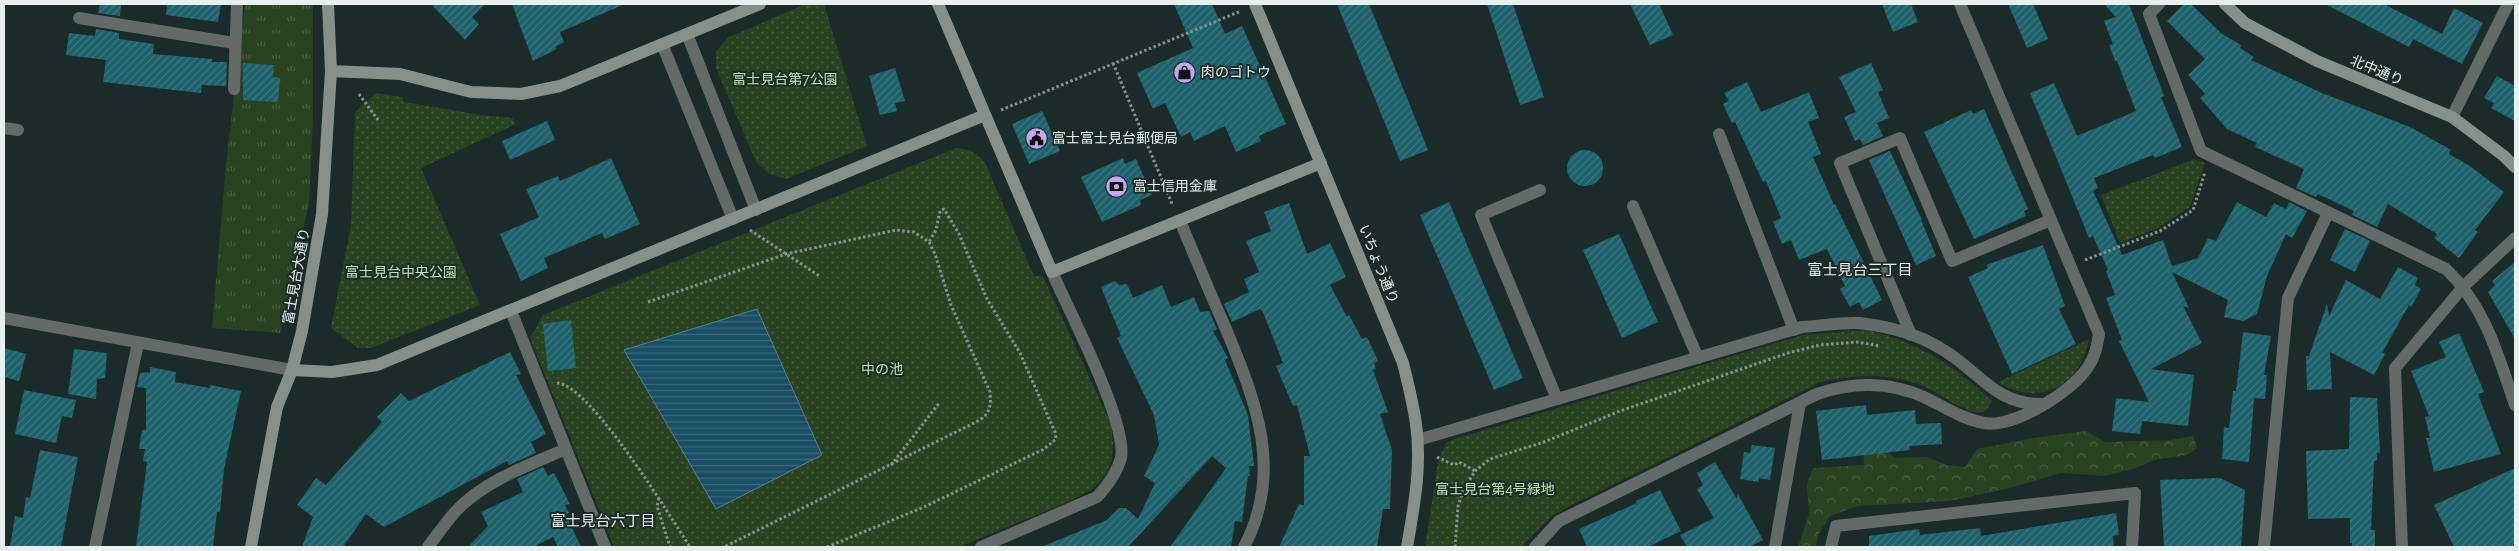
<svg xmlns="http://www.w3.org/2000/svg" width="2519" height="551" viewBox="0 0 2519 551" font-family="Raleway,'Noto Sans JP',sans-serif">
<defs>
<pattern id="grass-tufts" width="24" height="20" patternUnits="userSpaceOnUse" patternTransform="scale(1.25)"><rect width="24" height="20" fill="#294220"/><path d="M3 7l-1-3M5 7V3M7 7l1-3M15 17l-1-3M17 17v-4M19 17l1-3" fill="none" stroke="#485e41"/></pattern>
<pattern id="forest-crowns" width="20" height="18" patternUnits="userSpaceOnUse" patternTransform="scale(1.25)"><rect width="20" height="18" fill="#294220"/><path d="M2 6a3 3 0 1 1 6 0M12 15a3 3 0 1 1 6 0" fill="none" stroke="#485e41"/></pattern>
<pattern id="park-dots" width="8" height="8" patternUnits="userSpaceOnUse" patternTransform="scale(1.25)"><rect width="8" height="8" fill="#294220"/><path d="M2 2h.1M6 6h.1" fill="none" stroke="#485e41" stroke-width="1.8" stroke-linecap="round"/></pattern>
<pattern id="water-rules" width="6" height="5" patternUnits="userSpaceOnUse" patternTransform="scale(1.25)"><rect width="6" height="5" fill="#1a4e66"/><path d="M0 2.5h6" fill="none" stroke="#3b687c"/></pattern>
<pattern id="building-hatch" width="6" height="6" patternUnits="userSpaceOnUse" patternTransform="scale(1.25)"><rect width="6" height="6" fill="#1c616b"/><path d="M-1 1l2-2M0 6l6-6M5 7l2-2" fill="none" stroke="#3d7880"/></pattern>
</defs>
<rect width="100%" height="100%" fill="#1b2b29"/>
<!-- grass -->
<polygon fill="url(#grass-tufts)" points="245,4 313,4 313,119 309,204 280,333 212,328 226,164"/>
<!-- forest -->
<polygon fill="url(#forest-crowns)" points="2086,431 2105,442 2171,440 2193,436 2197,448 2187,455 2154,460 2133,469 2104,476 2061,473 2010,488 1949,501 1858,506 1830,516 1818,535 1816,547 1798,547 1809,514 1807,485 1813,468 1864,465 1863,443 1877,446 1897,458 1926,457 1947,465 1965,467 1977,449 2033,438"/>
<!-- park -->
<g fill="url(#park-dots)">
<polygon points="806,4 824,4 867,146 786,179 769,174 756,162 716,68 716,51 729,37"/>
<polygon points="376,93 402,97 404,102 481,115 512,118 516,124 421,168 480,305 371,348 358,348 331,328 351,225 355,112"/>
<path d="M956,148C969,149 979,153 986,165L1034,276H1043L1111,424L1113,444L1112,459L1106,474L1094,488L1070,501L959,547H614L530,338L543,315Z"/>
<polygon points="2194,159 2205,163 2190,207 2158,228 2120,243 2101,195"/>
<path d="M1869,330C1922,345 1951,363 1992,401C1989,405 1987,411 1982,412C1967,415 1942,395 1929,389C1922,385 1912,382 1904,380C1875,373 1849,376 1820,382L1570,506L1552,516L1521,547H1425L1438,463L1445,444L1451,440L1803,335Z"/>
<path d="M2089,339C2081,386 2039,408 1998,382Z"/>
</g>
<!-- water -->
<polygon fill="url(#water-rules)" stroke="#587f8f" points="757,309 822,455 716,509 624,350"/>
<!-- building -->
<g fill="url(#building-hatch)">
<polygon points="100,4 121,4 120,16 98,13"/>
<polygon points="167,4 221,4 218,22 166,15"/>
<polygon points="431,4 485,4 472,17 479,24 465,40"/>
<polygon points="512,4 625,4 560,32 564,42 555,47 557,49 533,61"/>
<polygon points="1174,4 1212,4 1225,34 1242,26 1286,124 1259,136 1261,141 1236,152 1225,126 1194,141 1190,132 1181,137 1165,103 1153,109 1137,73 1193,48"/>
<polygon points="1337,4 1369,4 1428,150 1400,161"/>
<polygon points="1487,4 1513,4 1544,97 1520,105"/>
<polygon points="1630,4 1659,4 1673,35 1650,45"/>
<polygon points="1882,4 1911,4 1918,22 1893,32"/>
<polygon points="2008,4 2033,4 2048,39 2027,48"/>
<polygon points="2104,4 2129,4 2164,96 2161,97 2182,147 2155,158 2153,155 2094,178 2098,188 2093,191 2122,255 2163,240 2172,266 2198,258 2208,238 2216,241 2237,202 2266,217 2274,203 2286,209 2289,202 2307,211 2292,238 2286,234 2267,276 2257,314 2243,321 2224,317 2228,300 2172,272 2189,308 2183,306 2202,343 2151,369 2194,375 2188,426 2142,421 2140,434 2112,431 2116,398 2149,402 2119,341 2122,340 2106,298 2115,295 2106,271 2108,270 2093,236 2089,238 2030,93 2054,83 2077,136 2136,111 2117,61 2115,61 2109,45 2113,44 2104,21 2116,17"/>
<polygon points="2184,4 2191,4 2222,34 2241,45 2240,48 2254,57 2251,60 2322,93 2410,127 2451,150 2449,154 2470,166 2504,192 2475,230 2478,232 2459,258 2434,238 2437,234 2388,204 2377,227 2352,215 2354,211 2318,194 2316,197 2296,188 2304,169 2255,147 2257,143 2227,129 2200,98 2205,94 2188,75 2205,59 2167,21"/>
<polygon points="2325,4 2384,4 2442,34 2454,8 2483,23 2462,64 2413,39 2409,47"/>
<polygon points="96,29 119,33 119,39 154,44 153,54 212,59 212,62 227,62 226,86 202,85 201,93 103,82 106,60 66,55 69,33 95,36"/>
<polygon points="243,63 274,65 273,77 280,78 278,102 243,100"/>
<polygon points="1871,63 1883,90 1878,92 1889,118 1877,123 1883,136 1863,145 1860,139 1855,141 1844,117 1856,112 1839,77"/>
<polygon points="895,68 905,101 895,103 897,111 880,115 869,76"/>
<polygon points="2497,76 2515,86 2515,121 2491,108 2494,103 2484,98"/>
<polygon points="1747,82 1761,112 1809,92 1819,118 1808,122 1821,154 1813,157 1834,205 1835,204 1882,300 1863,310 1859,302 1850,307 1840,289 1845,286 1827,249 1799,260 1791,240 1782,244 1773,222 1781,218 1766,181 1763,182 1735,122 1732,123 1723,104 1729,101 1724,93"/>
<polygon points="1984,109 2028,209 2024,211 2026,216 1974,239 1924,132 1971,110 1973,114"/>
<polygon points="1042,111 1060,151 1029,164 1012,124"/>
<polygon points="547,121 555,140 510,160 502,141"/>
<circle cx="1585" cy="168" r="18"/>
<polygon points="1890,151 1922,220 1921,220 1936,256 1916,265 1869,160"/>
<polygon points="611,158 640,224 605,239 602,233 544,258 548,268 521,281 500,234 539,217 526,189 558,176 560,181"/>
<polygon points="1123,158 1125,164 1136,159 1152,195 1140,200 1141,205 1102,222 1081,177"/>
<polygon points="1449,202 1523,378 1494,390 1420,215"/>
<polygon points="1289,203 1307,254 1330,243 1346,277 1330,285 1347,317 1349,315 1362,339 1367,337 1378,361 1374,363 1376,369 1373,370 1388,412 1380,414 1392,450 1390,509 1383,509 1377,547 1279,547 1299,504 1304,505 1304,456 1310,456 1297,405 1293,406 1276,366 1283,363 1263,312 1260,309 1232,322 1224,304 1249,292 1244,279 1259,272 1246,241 1271,231 1264,212"/>
<polygon points="2345,229 2370,241 2355,272 2330,260"/>
<polygon points="1619,234 1658,322 1622,338 1583,250"/>
<polygon points="2043,245 2065,306 2059,309 2076,344 2012,374 1968,277 1988,268 1986,265"/>
<polygon points="2515,262 2515,339 2488,292 2495,285 2492,281"/>
<polygon points="2398,267 2418,278 2415,285 2421,289 2411,307 2409,305 2382,353 2385,354 2374,375 2330,352 2332,389 2307,390 2306,356 2309,356 2327,304 2329,316 2346,280 2380,299"/>
<polygon points="1115,281 1119,285 1127,284 1133,298 1162,285 1171,307 1194,297 1200,312 1209,311 1217,329 1213,331 1228,358 1225,360 1248,415 1254,466 1249,466 1250,476 1248,476 1242,522 1235,521 1231,547 1170,547 1226,468 1212,456 1128,547 1041,547 1107,520 1119,508 1126,508 1138,519 1155,483 1144,476 1159,445 1154,415 1117,338 1121,336 1101,287"/>
<polygon points="571,320 576,368 548,371 543,324"/>
<polygon points="2243,332 2271,336 2264,375 2267,375 2265,399 2254,398 2249,462 2222,459 2224,427 2229,428 2233,391 2236,391"/>
<polygon points="2459,333 2484,392 2478,394 2501,454 2434,472 2426,438 2430,438 2425,417 2429,416 2411,371 2446,357 2439,342"/>
<polygon points="4,348 26,354 19,381 4,377"/>
<polygon points="74,349 107,353 105,378 97,379 96,399 68,394"/>
<polygon points="510,352 521,374 516,375 546,434 531,442 536,453 509,465 507,461 384,527 366,514 343,547 302,547 313,517 297,505 316,478 326,485 382,422 377,417 401,393 409,401"/>
<polygon points="150,367 176,372 175,382 210,388 210,385 241,391 224,469 220,512 217,512 213,547 136,547 147,462 143,461 145,449 139,449 142,430 146,430 146,388 137,387 140,373 150,372"/>
<polygon points="24,390 76,400 72,418 62,416 56,443 15,434"/>
<polygon points="2350,397 2377,398 2380,453 2377,453 2377,460 2374,461 2371,530 2375,530 2375,547 2352,547 2352,543 2350,543 2350,518 2308,519 2306,451 2349,449"/>
<polygon points="1866,405 1867,415 1915,410 1916,424 1941,423 1942,444 1909,446 1910,450 1822,460 1816,411"/>
<polygon points="1752,445 1775,448 1770,480 1759,478 1759,482 1740,479 1744,452 1750,453"/>
<polygon points="40,450 78,457 61,547 10,547 15,516 23,518 26,497 30,498"/>
<polygon points="1715,462 1737,499 1738,494 1763,540 1749,547 1687,547 1680,535 1714,518 1697,489 1703,485 1697,473"/>
<polygon points="543,467 548,476 554,473 570,504 565,505 569,513 566,515 581,547 558,547 553,537 533,547 468,547 488,526 481,512 523,492 517,479"/>
<polygon points="2515,468 2515,547 2454,547 2434,505"/>
<polygon points="2220,478 2245,490 2241,547 2164,547 2160,480"/>
<polygon points="1660,490 1681,531 1648,547 1587,547 1579,529 1637,503 1636,501"/>
<polygon points="2116,513 2119,535 2113,536 2114,547 1869,547 1869,536 1919,529 1920,535 1980,528 1981,536"/>
</g>
<g fill="none" stroke-linecap="round" stroke-linejoin="round">
<!-- path -->
<g stroke="#879392" stroke-width="3" stroke-dasharray="2.5 2.5" stroke-linecap="butt">
<polyline points="1113,63 1173,206"/>
<polyline points="359,94 378,120"/>
<polyline points="1001,110 1241,11"/>
<polyline points="750,230 821,277"/>
<polyline points="2085,260 2160,231 2193,210 2205,172"/>
<path d="M648,302L786,254L896,230L914,232L929,242L935,254L951,305L990,392C991,404 991,412 980,420L724,547"/>
<path d="M557,383C590,384 671,518 690,547"/>
<polyline points="1437,457 1454,465 1459,462 1475,471"/>
<polyline points="891,465 940,402"/>
<polyline points="659,498 657,506 670,547"/>
<polyline points="827,547 924,507 1044,449 1056,439 1055,432 1020,353 987,299 959,234 944,209 940,211 936,230 929,242"/>
<polyline points="1455,547 1458,506 1463,491 1475,471 1490,459 1544,442 1620,411 1788,353 1820,345 1857,342 1880,346"/>
</g>
<!-- street -->
<g stroke="#646a67" stroke-width="12">
<path d="M2159,4L2149,14L2201,151L2446,269C2485,306 2498,355 2515,405"/>
<polyline points="79,18 234,43"/>
<polyline points="687,34 756,210"/>
<polyline points="662,44 733,219"/>
<polyline points="234,89 237,4"/>
<polyline points="2452,117 2508,4"/>
<polyline points="4,128 18,130"/>
<polyline points="1719,134 1794,330"/>
<polyline points="1540,190 1481,215 1557,399"/>
<polyline points="1633,206 1698,358"/>
<path d="M1180,221C1195,257 1210,293 1226,329C1256,402 1284,471 1244,547"/>
<polyline points="511,311 605,547"/>
<polyline points="4,318 292,370"/>
<polyline points="1911,335 1840,163 1900,138 1952,261 2051,220"/>
<path d="M1418,440L1802,327C1820,326 1841,322 1859,323C1886,326 1917,334 1940,348C1978,369 1994,405 2042,404"/>
<polyline points="95,547 138,343"/>
<path d="M428,547C437,535 446,522 456,511C484,481 529,465 566,449"/>
<path d="M981,547L1097,497C1107,486 1117,473 1121,458C1128,423 1068,309 1052,272"/>
<path d="M1535,547L1559,521L1817,394C1855,381 1891,381 1928,399C1946,408 1963,419 1984,423C2014,428 2072,392 2088,367C2095,357 2097,346 2099,334L1960,4"/>
<polyline points="1775,547 1800,403"/>
<polyline points="1831,547 1836,526 2135,493 2132,547"/>
<polyline points="2264,547 2288,298 2328,213"/>
<polyline points="2402,547 2395,368 2464,286 2515,238"/>
</g>
<!-- secondary -->
<g stroke="#86908a" stroke-width="12">
<polyline points="938,4 1052,272 1321,163"/>
<path d="M1255,4L1403,363C1408,383 1413,403 1416,424C1422,465 1414,507 1407,547"/>
<polyline points="2225,4 2245,23 2317,61 2452,117 2504,156 2515,167"/>
<polyline points="331,71 400,74 471,92 521,94 560,86 760,4"/>
<polyline points="292,370 332,372 377,365 985,115"/>
<polyline points="251,547 277,407 292,370 302,331 322,214 331,71 328,4"/>
</g>
</g>
<!-- icons -->
<defs>
<symbol id="shop-disc" viewBox="-11 -11 22 22"><circle r="9.5" fill="#c5a7f1" stroke="#1b2b29"/><path d="M-5-2.5h2.3a2.7 3.5 0 0 1 5.4 0H5L5.5 6h-11ZM-1.5-2.5h3a1.5 2.3 0 0 0-3 0Z" fill="#111"/></symbol>
<symbol id="civic-disc" viewBox="-11 -11 22 22"><circle r="9.5" fill="#c5a7f1" stroke="#1b2b29"/><path d="M-.6-6.5H3V-4.5H.6V-3L4-1V1h2V6H-6V1h2V-1L-.6-3ZM-1.2 2.5V6h2.4V2.5Z" fill="#111"/></symbol>
<symbol id="bank-disc" viewBox="-11 -11 22 22"><circle r="9.5" fill="#c5a7f1" stroke="#1b2b29"/><path d="M-6-4H6V4H-6ZM0-2.3a2.3 2.3 0 1 0 0 4.6a2.3 2.3 0 1 0 0-4.6Z" fill="#111"/></symbol>
</defs>
<g fill-rule="evenodd">
<use href="#shop-disc" x="1172" y="60" width="25" height="25"/>
<use href="#civic-disc" x="1024" y="126" width="25" height="25"/>
<use href="#bank-disc" x="1104" y="174" width="25" height="25"/>
</g>
<g text-anchor="middle" stroke-width="4" stroke-linejoin="round" paint-order="stroke">
<!-- street labels -->
<g font-size="14" fill="#e7f0ef" stroke="#1b2b29">
<text transform="translate(2377 70) rotate(23)" y="5">北中通り</text>
<text transform="translate(1379 264) rotate(68)" y="5">いちょう通り</text>
<text transform="translate(296 276) rotate(-80)" y="5">富士見台大通り</text>
</g>
<!-- poi labels -->
<g font-size="14" fill="#e7f0ef" stroke="#1b2b29" text-anchor="start">
<text x="1201" y="77">肉のゴトウ</text>
<text x="1052" y="143">富士富士見台郵便局</text>
<text x="1133" y="191">富士信用金庫</text>
</g>
<!-- park labels -->
<g font-size="14" fill="#b9e8a8" stroke="#1b2b29">
<text x="785" y="84">富士見台第7公園</text>
<text x="401" y="277">富士見台中央公園</text>
<text x="882" y="374">中の池</text>
<text x="1495" y="494">富士見台第4号緑地</text>
</g>
<!-- neighbourhood labels -->
<g font-size="15" fill="#e7f0ef" stroke="#1b2b29">
<text x="1860" y="275">富士見台三丁目</text>
<text x="603" y="526">富士見台六丁目</text>
</g>
</g>
<!-- border -->
<rect width="2519" height="551" fill="none" stroke="#e7f0ef" stroke-width="10"/>
</svg>
